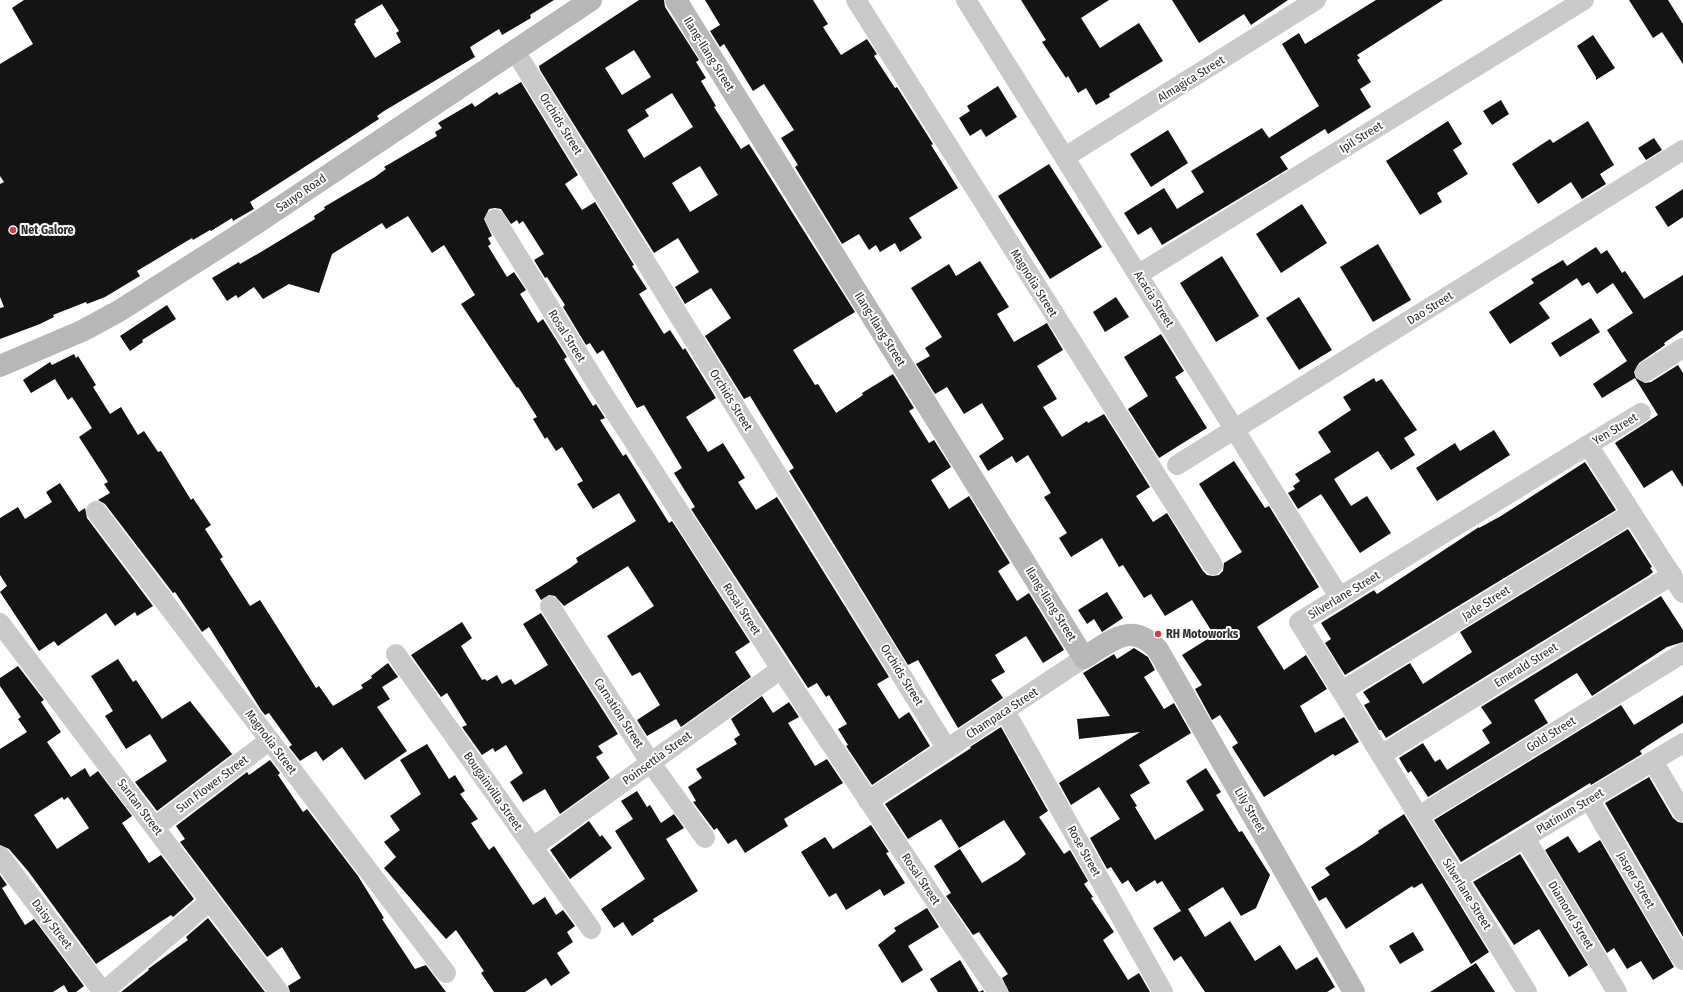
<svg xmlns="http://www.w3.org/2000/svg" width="1683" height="992" viewBox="0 0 1683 992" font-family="'Fira Sans Condensed',sans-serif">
<rect width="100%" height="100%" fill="#fff"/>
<!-- building -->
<g fill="#141414" fill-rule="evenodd">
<path d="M24,0H554L530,15L531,18L502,35L499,29L470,47L475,57L384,111L377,116L379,119L250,202L254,209L233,221L232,218L211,231L210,230L193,240L192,238L137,271L140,276L105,297L87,304L86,302L53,315L54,317L40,324L0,339V308L4,307L0,297V184L4,182L0,176V64L33,44L12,8ZM382,4L399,31L396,33L401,42L375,58L354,24L356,22L355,20Z"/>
<path d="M639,0H664L665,7L699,60L696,62L706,78L701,81L716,106L714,107L741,149L749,144L855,312L793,350L815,385L818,384L836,413L863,395L862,393L893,374L914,408L909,411L929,443L934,440L951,467L931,480L949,509L969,496L1010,563L998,571L1017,601L1029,593L1064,650L1043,663L1026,636L995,655L1005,672L991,680L1003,698L958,728L918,660L908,665L797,484L789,471L794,468L750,396L744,399L705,336L731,318L711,288L685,304L675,287L699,272L678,238L654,253L540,70L539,66ZM634,50L651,77L622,95L605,68ZM672,93L693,127L644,158L627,130L649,116L645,110ZM700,166L718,195L690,212L672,183Z"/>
<polygon points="705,0 813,0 828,24 823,27 841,55 867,39 877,54 874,56 895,88 897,87 933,144 931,145 958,188 909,218 922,238 900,252 895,243 880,252 876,245 869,250 859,234 842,244 795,167 798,165 781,138 794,130 764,84 753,91 724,44 720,47 710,31 720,25"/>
<polygon points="1021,0 1109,0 1081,18 1100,48 1139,23 1163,61 1109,94 1110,97 1096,105 1086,88 1078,93 1068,76 1066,78 1042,42 1046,40"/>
<polygon points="1172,0 1288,0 1251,25 1244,14 1199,43"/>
<polygon points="1376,0 1443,0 1357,55 1360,58 1357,60 1371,82 1360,89 1371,107 1328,134 1325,129 1280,157 1288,169 1162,245 1151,227 1138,235 1124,213 1164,188 1177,209 1204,192 1191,171 1262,128 1269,138 1319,106 1282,44 1299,33 1305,44"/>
<polygon points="1629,0 1668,0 1683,24 1683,64 1662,32 1653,38"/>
<polygon points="1593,35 1615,68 1596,80 1596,77 1577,46"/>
<polygon points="521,82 578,175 565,184 582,210 595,202 634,265 632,266 647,289 639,294 664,334 670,330 681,347 683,350 685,348 716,398 686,417 708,452 723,443 745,478 738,482 756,510 777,497 889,677 877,684 899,719 909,712 930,746 872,785 846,746 848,745 838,729 847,724 829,695 826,697 817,683 808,688 691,509 695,507 674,473 682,468 644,405 637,408 603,350 597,354 590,343 586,345 563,307 565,305 547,277 545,278 534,260 544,254 523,221 519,224 517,220 511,224 501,209 495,208 489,209 484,219 492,236 488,238 491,244 488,246 507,277 514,272 526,290 520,294 538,323 543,319 567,357 564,359 593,406 596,404 605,418 600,420 623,456 626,454 669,523 672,521 750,642 735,652 751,677 681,727 676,719 647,736 637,720 660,705 640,672 632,676 607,636 654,606 628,566 564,606 555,596 549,595 541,600 535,590 570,568 578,562 576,558 636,521 619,493 593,509 577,484 583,481 562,447 556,451 547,437 545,439 533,419 537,417 518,387 517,388 461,304 475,295 444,245 432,253 408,216 386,229 382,223 332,254 319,293 289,284 263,299 254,287 238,298 236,295 227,301 212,278 239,262 240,264 261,252 315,219 314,216 325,209 324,207 375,177 386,169 384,167 437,136 435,132 442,128 438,123 472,103 475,107 497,92 499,95"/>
<polygon points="998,86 1017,117 986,137 981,129 970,136 959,118 970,111 967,106"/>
<polygon points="1501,100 1509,114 1492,125 1483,111"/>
<polygon points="1448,121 1462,144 1453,150 1468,174 1437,193 1442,202 1420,215 1386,161"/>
<polygon points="1588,121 1614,165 1600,174 1606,184 1582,199 1571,182 1538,204 1512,164 1550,139 1553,143"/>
<polygon points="1168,130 1188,163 1151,187 1130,154"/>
<polygon points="1654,138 1662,150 1646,160 1638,148"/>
<polygon points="1049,164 1102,247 1050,279 998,196"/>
<polygon points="1683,189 1683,217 1668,227 1655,207"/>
<polygon points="1302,204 1327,243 1281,273 1256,234"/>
<polygon points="1378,244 1411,300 1373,322 1340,267"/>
<polygon points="1596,247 1601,254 1607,250 1622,273 1625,271 1644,299 1683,275 1683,330 1664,343 1665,345 1639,363 1634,372 1636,378 1645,383 1651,382 1678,365 1683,373 1683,487 1672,470 1644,488 1615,443 1658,415 1635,378 1602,398 1593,384 1627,361 1607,330 1633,313 1613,283 1597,294 1589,282 1582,286 1577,278 1539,303 1550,318 1510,344 1489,312 1534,283 1531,279 1546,270 1563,260 1567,266"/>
<polygon points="1222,256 1259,316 1216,342 1180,283"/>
<polygon points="980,261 1009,307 997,314 1014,342 1047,323 1063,350 1037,366 1057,399 1043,407 1062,437 1087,421 1088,423 1104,414 1150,487 1136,496 1153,522 1167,513 1203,571 1207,575 1213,576 1219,575 1223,571 1224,563 1242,552 1199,484 1234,461 1265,508 1269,506 1319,587 1257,627 1284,670 1306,655 1327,689 1300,706 1315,733 1344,717 1359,742 1335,756 1333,754 1264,797 1232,747 1238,743 1220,715 1212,720 1195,689 1202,685 1182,655 1214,635 1192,600 1165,616 1151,594 1144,598 1123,565 1119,567 1102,538 1071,557 1059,538 1067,533 1044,497 1051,493 1028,455 1016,463 1012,456 988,471 979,456 1004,439 982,403 964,414 947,387 935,394 916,364 930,356 925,348 942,337 911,288 949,264 956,276"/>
<polygon points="1116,297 1129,317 1105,332 1093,312"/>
<polygon points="1299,297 1332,350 1299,370 1266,318"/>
<polygon points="167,305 176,319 142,340 143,342 130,351 120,336"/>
<polygon points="1591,318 1600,332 1560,357 1551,343"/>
<polygon points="1161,334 1184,371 1175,377 1207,428 1159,458 1128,409 1148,396 1124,357"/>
<polygon points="74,354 76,358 78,356 96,385 93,387 110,414 121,407 138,435 144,431 158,452 161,451 191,500 193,498 211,525 205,529 223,557 220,559 250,606 260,600 316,688 319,686 333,706 363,688 361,685 372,678 371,676 388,663 398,677 382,687 390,699 377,707 407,751 365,780 342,747 323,761 316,751 300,761 289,747 292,745 269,713 265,715 261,710 209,627 202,632 175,592 173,593 105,504 98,500 110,493 104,484 108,482 79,437 92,428 72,397 68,400 55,379 31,393 23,380 50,362 52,365"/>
<polygon points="1374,378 1376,382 1382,379 1417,430 1404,438 1415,455 1391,470 1378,451 1334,479 1351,506 1367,496 1391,533 1360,553 1321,494 1298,509 1288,493 1295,489 1293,486 1300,481 1295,474 1331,452 1318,432 1351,410 1343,397"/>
<polygon points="1494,430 1510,455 1437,501 1416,468 1455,443 1460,451"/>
<polygon points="1585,462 1616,510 1345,675 1325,643 1331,639 1321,623 1374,590 1377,594 1479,527 1479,528 1501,516"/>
<polygon points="60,483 79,512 85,508 87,518 153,606 137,616 135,612 115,626 106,613 58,646 54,641 39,651 0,592 7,586 0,575 0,518 18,507 25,519 52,502 46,492"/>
<polygon points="1628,529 1652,567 1650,568 1653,572 1648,576 1386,738 1381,730 1379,730 1364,705 1370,702 1363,692 1410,663 1423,684 1472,652 1460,632"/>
<polygon points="1107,592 1123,618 1102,632 1094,619 1087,624 1078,610"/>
<polygon points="1661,596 1683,630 1683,642 1667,647 1592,696 1577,673 1575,674 1534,700 1548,723 1428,797 1411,771 1408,773 1399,758 1423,743 1435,762 1440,759 1447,770 1490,743 1482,730 1492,723 1481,707"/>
<polygon points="541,613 618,734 598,746 603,753 596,757 610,778 560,814 545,789 523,802 510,782 523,773 506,745 495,752 493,748 482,755 462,727 467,725 447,693 441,697 411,655 462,622 472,638 461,646 482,680 485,679 487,681 497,675 502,684 511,679 515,685 548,665 523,624"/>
<polygon points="1134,648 1148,657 1155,670 1144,677 1164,709 1174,703 1191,733 1139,765 1150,783 1130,795 1137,806 1135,807 1155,840 1204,810 1186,781 1206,768 1221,792 1216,795 1239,832 1242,831 1270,875 1256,908 1241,916 1223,887 1188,909 1205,937 1230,921 1255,961 1280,945 1296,970 1317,957 1335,987 1327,992 1205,992 1181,956 1174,961 1153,928 1181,911 1162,881 1157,884 1155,880 1136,892 1128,880 1122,884 1111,867 1107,869 1090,838 1120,819 1099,787 1071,805 1059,783 1140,732 1079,739 1077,719 1110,716 1083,673 1114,654 1117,659"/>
<polygon points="118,659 133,682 136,680 162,719 190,701 232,754 235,752 157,811 135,782 167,761 150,734 126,749 105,716 113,711 91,676"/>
<path d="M18,666L44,700L41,702L61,732L47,742L71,777L85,768L90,777L98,771L132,816L122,823L149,863L161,855L194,899L173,917L171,915L96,964L28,871L9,849L0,845V749L27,732L18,719L21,717L0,686V678ZM62,797L64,800L68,797L89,828L57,849L34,815Z"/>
<polygon points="1683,695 1683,723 1647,746 1640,751 1642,754 1591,785 1590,783 1461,862 1434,820 1621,705 1634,725"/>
<polygon points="762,696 773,713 789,702 799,717 788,723 815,766 827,759 843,783 784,819 788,826 745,853 736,839 728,844 717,828 714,830 693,802 696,801 688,787 702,778 696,769 737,744 734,739 740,735 731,719"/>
<polygon points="1001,727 1048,811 1039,817 1064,854 1070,850 1088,881 1084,884 1093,897 1091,898 1114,932 1103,940 1128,980 1139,973 1150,992 1009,992 1002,978 1008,974 979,932 973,935 946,896 951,893 934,866 960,849 982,883 1018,861 1026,854 1004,820 959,848 941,819 908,839 885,804 971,748 970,747"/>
<polygon points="427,744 449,779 455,775 465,791 460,794 478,819 471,823 489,850 494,846 533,905 545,897 556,915 563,910 575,926 567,932 573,942 557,953 570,973 551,986 546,978 525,992 494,992 481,973 484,971 456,930 446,939 384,868 396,857 384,842 400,830 390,816 421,794 400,760"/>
<polygon points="270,760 280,773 278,775 303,812 307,809 358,876 384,918 382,919 415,969 426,965 446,992 290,992 288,986 301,978 282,947 267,957 180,842 185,839 176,826 247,772 249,775"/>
<polygon points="1649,777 1673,818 1678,822 1683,823 1683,937 1605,803"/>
<polygon points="637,791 647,807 650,805 661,823 674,814 684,828 666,839 698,891 653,919 654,921 632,936 623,922 614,928 601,909 645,879 615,831 633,819 621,801"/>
<polygon points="1404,814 1489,952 1471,964 1422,883 1414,888 1412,886 1346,929 1326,897 1319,901 1311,887 1330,875 1325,868 1363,844 1379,833 1378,831"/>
<polygon points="589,821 600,837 602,835 612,848 570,879 550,850"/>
<polygon points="871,825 889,852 886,853 905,883 884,896 880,889 846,910 836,893 829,897 801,852 825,837 833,849"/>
<polygon points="1568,836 1579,853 1600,840 1674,967 1653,980 1641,961 1627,969 1614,948 1607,953 1545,850"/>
<polygon points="1520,854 1588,965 1569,977 1539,929 1514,945 1473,882"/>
<polygon points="0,875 7,885 2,888 25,925 34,919 84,986 76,992 68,992 64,985 53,992 0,992"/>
<polygon points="927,908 939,927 908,946 923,970 902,983 878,945 896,931 894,928"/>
<polygon points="208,918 265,992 121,992 149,970 148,969 188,940 186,937"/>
<polygon points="1413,932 1424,950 1400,964 1389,946"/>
<polygon points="960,960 979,992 983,990 984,992 938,992 930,979"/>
<polygon points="1476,963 1495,992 1430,992"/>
</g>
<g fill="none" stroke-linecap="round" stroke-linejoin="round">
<!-- street -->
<g stroke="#cacaca" stroke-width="20">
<polyline points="856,0 1213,565"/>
<polyline points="966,0 1340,598"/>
<polyline points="515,51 947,749"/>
<polyline points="1065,157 1316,0"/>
<polyline points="495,219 600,389 781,669 932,896 998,992"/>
<polyline points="1139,274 1584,0"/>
<polyline points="1645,372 1683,348"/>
<polyline points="1588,445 1641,413"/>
<polyline points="1177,465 1683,150"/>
<polyline points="96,511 446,973"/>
<polyline points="550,606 650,762 705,838"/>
<polyline points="0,623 279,992"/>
<polyline points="396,654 591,929"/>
<polyline points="1342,691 1631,514"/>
<polyline points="1005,711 1163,992"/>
<polyline points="1381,755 1672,575"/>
<polyline points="1653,761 1683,812"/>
<polyline points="1589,799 1683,960"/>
<polyline points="868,801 1084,658"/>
<polyline points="1419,816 1683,653"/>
<polyline points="155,827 270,740"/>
<polyline points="1525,838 1617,992"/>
<polyline points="533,847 781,669"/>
<polyline points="0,856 103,992"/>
<polyline points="1457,878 1683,743"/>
<polyline points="103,992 210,901"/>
<polyline points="1527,992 1299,622 1588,445 1683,593"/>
</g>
<!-- secondary -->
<g stroke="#b7b7b7" stroke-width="22">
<path d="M676,0L1084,658C1111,641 1132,620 1158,650L1354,992"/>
<polyline points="0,366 82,331 119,311 237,236 591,0"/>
</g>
</g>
<!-- markers -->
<g fill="#d63d42" stroke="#fff" stroke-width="1.5">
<circle cx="13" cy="230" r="4"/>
<circle cx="1158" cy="634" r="4"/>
</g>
<g text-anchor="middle" stroke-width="4" stroke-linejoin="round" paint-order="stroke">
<!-- street labels -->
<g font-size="12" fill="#2d2d2d" stroke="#fff">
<text transform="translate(709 54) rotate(58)" y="4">Ilang-Ilang Street</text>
<text transform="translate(1191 79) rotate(-32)" y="4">Almagica Street</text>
<text transform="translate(561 124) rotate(58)" y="4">Orchids Street</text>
<text transform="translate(1361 137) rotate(-32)" y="4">Ipil Street</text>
<text transform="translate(301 193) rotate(-34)" y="4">Sauyo Road</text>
<text transform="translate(1034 283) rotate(58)" y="4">Magnolia Street</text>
<text transform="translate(1154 299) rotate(58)" y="4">Acacia Street</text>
<text transform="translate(1430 308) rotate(-32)" y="4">Dao Street</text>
<text transform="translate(880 329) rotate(58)" y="4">Ilang-Ilang Street</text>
<text transform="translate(567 336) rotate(58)" y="4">Rosal Street</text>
<text transform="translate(731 400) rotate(58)" y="4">Orchids Street</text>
<text transform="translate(1615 429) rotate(-31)" y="4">Yen Street</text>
<text transform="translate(1344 595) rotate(-31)" y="4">Silverlane Street</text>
<text transform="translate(1486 603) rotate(-32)" y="4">Jade Street</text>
<text transform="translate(1051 604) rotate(58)" y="4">Ilang-Ilang Street</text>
<text transform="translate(742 609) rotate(57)" y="4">Rosal Street</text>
<text transform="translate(1526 665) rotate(-32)" y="4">Emerald Street</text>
<text transform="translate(902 675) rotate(58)" y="4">Orchids Street</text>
<text transform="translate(619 713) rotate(57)" y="4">Carnation Street</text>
<text transform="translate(1002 713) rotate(-33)" y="4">Champaca Street</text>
<text transform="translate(1551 734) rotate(-32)" y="4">Gold Street</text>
<text transform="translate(271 742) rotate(53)" y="4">Magnolia Street</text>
<text transform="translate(657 758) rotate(-36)" y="4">Poinsettia Street</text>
<text transform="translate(212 784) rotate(-37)" y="4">Sun Flower Street</text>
<text transform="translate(493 791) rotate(55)" y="4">Bougainvilla Street</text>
<text transform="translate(140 807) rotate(53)" y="4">Santan Street</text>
<text transform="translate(1250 810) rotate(60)" y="4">Lily Street</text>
<text transform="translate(1570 811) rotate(-31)" y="4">Platinum Street</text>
<text transform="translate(1084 851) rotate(61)" y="4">Rose Street</text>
<text transform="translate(921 879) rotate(56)" y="4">Rosal Street</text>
<text transform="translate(1636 880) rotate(60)" y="4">Jasper Street</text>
<text transform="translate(1467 894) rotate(58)" y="4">Silverlane Street</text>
<text transform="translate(1571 915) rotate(59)" y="4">Diamond Street</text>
<text transform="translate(52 924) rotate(53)" y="4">Daisy Street</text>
</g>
<!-- poi labels -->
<g font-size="12" font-weight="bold" fill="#2d2d2d" stroke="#fff" text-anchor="start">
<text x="21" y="234">Net Galore</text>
<text x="1166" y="638">RH Motoworks</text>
</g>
</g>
</svg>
